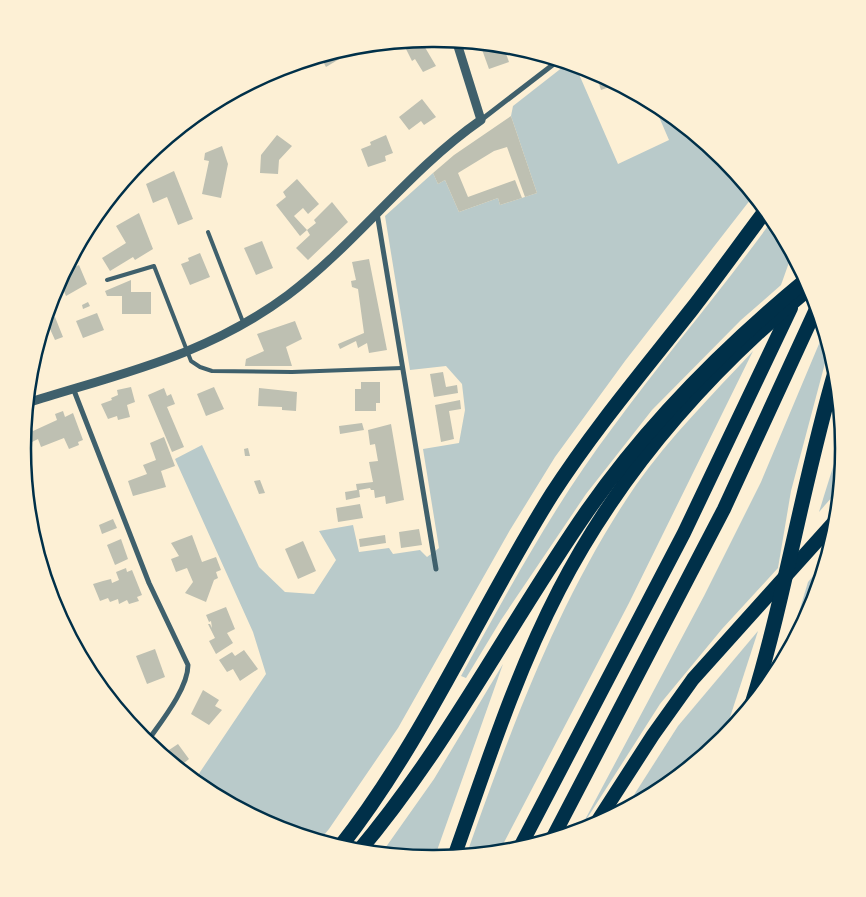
<svg xmlns="http://www.w3.org/2000/svg" width="866" height="897" viewBox="0 0 866 897" font-family="Mulish,sans-serif">
<rect width="100%" height="100%" fill="#fdf0d5"/>
<!-- green -->
<g fill="#b9caca">
<polygon points="568,63 575,65 618,164 669,140 653,103 723,158 754,195 625,361 555,457 510,530 398,728 329,829 319,841 276,828 205,790 194,781 266,674 253,632 175,459 202,445 259,567 285,592 314,594 336,560 319,531 353,525 359,552 389,548 393,554 420,550 427,557 439,548 423,449 459,443 465,410 462,384 446,366 410,370 385,216 433,173 438,184 445,180 459,212 498,198 500,205 537,193 511,116 513,106"/>
<path d="M773,219L792,254L781,285L741,320L652,410L586,494L501,620L466,678L461,676C508,591 554,505 613,427C665,356 722,290 773,219Z"/>
<polygon points="824,332 829,348 791,491 778,568 722,629 660,704 579,831 704,596 761,482"/>
<path d="M753,351L629,603L499,852L466,856C511,729 559,597 636,485C670,437 713,394 753,351Z"/>
<polygon points="842,438 839,489 819,512"/>
<polygon points="826,561 812,606 787,652 808,582"/>
<polygon points="758,631 723,739 661,790 625,809 678,726"/>
<polygon points="503,664 434,859 381,854 434,779"/>
</g>
<!-- building -->
<g fill="#bec0b2">
<polygon points="428,38 429,40 423,44 436,66 423,72 415,59 412,61 402,41"/>
<polygon points="483,43 503,45 509,62 489,69 480,44"/>
<polygon points="337,51 341,58 326,67 320,56"/>
<polygon points="289,65 225,103 222,98 276,69"/>
<polygon points="595,72 599,74 618,84 601,90"/>
<polygon points="422,99 436,117 424,125 421,121 409,130 399,117"/>
<polygon points="210,104 213,109 185,125 184,124"/>
<polygon points="511,116 537,193 525,197 507,147 494,151 458,173 468,197 515,180 522,198 500,205 498,198 459,212 445,180 438,184 433,173 454,155"/>
<polygon points="277,135 292,146 279,160 278,174 260,173 261,155"/>
<polygon points="386,135 393,153 385,156 386,161 368,167 361,149 371,145 370,142"/>
<polygon points="222,146 228,164 221,198 202,194 209,161 204,160 205,153"/>
<polygon points="174,171 193,219 178,225 167,197 153,203 146,184"/>
<polygon points="297,179 319,204 308,214 303,208 294,216 307,230 300,236 276,205 286,197 283,192"/>
<polygon points="332,202 348,222 308,260 296,248 310,235 307,230 316,223 314,220"/>
<polygon points="139,213 153,249 135,260 133,257 110,271 102,258 126,243 116,226"/>
<polygon points="262,241 273,268 256,275 244,248"/>
<polygon points="200,253 210,277 190,285 181,264 189,261 188,258"/>
<polygon points="369,259 387,350 369,353 367,343 358,348 356,341 340,349 338,344 364,333 358,289 352,287 351,281 356,280 352,262"/>
<polygon points="79,265 87,284 66,296 61,284 57,286 65,271"/>
<polygon points="131,280 131,292 151,292 151,314 122,314 122,296 107,296 105,291"/>
<polygon points="88,302 90,306 83,309 82,305"/>
<polygon points="48,311 51,318 55,317 63,337 55,340 50,329 41,333"/>
<polygon points="97,313 104,330 83,338 76,321"/>
<polygon points="295,321 302,339 286,347 292,366 245,366 246,359 264,351 257,334"/>
<polygon points="443,372 446,387 457,385 458,393 434,397 430,374"/>
<polygon points="361,382 380,382 380,403 376,403 376,411 355,411 355,389 361,389"/>
<polygon points="131,387 135,402 127,405 130,417 118,420 117,416 108,419 101,404 112,400 111,398 118,395 117,390"/>
<polygon points="214,387 224,409 206,416 197,394"/>
<polygon points="164,388 167,396 171,394 175,404 167,407 184,447 172,452 148,395"/>
<polygon points="259,388 297,392 296,411 282,410 282,407 258,406"/>
<polygon points="460,400 461,409 449,411 454,439 441,442 435,405"/>
<polygon points="63,411 65,417 73,413 83,440 78,442 79,445 69,449 64,438 41,447 38,439 30,443 25,427 31,425 33,431 57,420 55,414"/>
<polygon points="362,423 364,430 340,434 339,426"/>
<polygon points="391,424 404,500 386,504 385,496 375,498 374,490 371,490 370,488 359,490 360,497 346,500 345,492 357,490 356,484 373,482 369,462 378,461 375,444 370,445 368,430"/>
<polygon points="164,437 175,466 161,471 166,487 133,496 128,481 147,474 143,465 156,460 150,443"/>
<polygon points="248,448 250,456 245,456 244,449"/>
<polygon points="260,480 265,493 259,494 254,481"/>
<polygon points="360,504 363,518 338,522 336,508"/>
<polygon points="113,519 117,528 102,534 99,525"/>
<polygon points="419,529 422,545 401,548 399,532"/>
<polygon points="192,535 202,562 216,557 221,570 216,572 218,578 214,580 206,602 185,593 193,582 187,568 176,572 171,559 179,556 171,543"/>
<polygon points="385,535 386,543 360,547 359,539"/>
<polygon points="121,539 128,559 115,565 107,545"/>
<polygon points="303,541 316,571 298,579 285,549"/>
<polygon points="126,568 127,572 132,570 142,595 137,597 139,601 129,604 127,600 119,604 118,599 110,602 108,598 100,601 93,584 103,581 111,579 112,583 119,580 116,572"/>
<polygon points="226,607 235,629 227,633 233,643 216,654 209,641 215,638 208,624 210,624 212,628 211,621 209,622 206,615"/>
<polygon points="155,649 165,677 147,684 136,656"/>
<polygon points="244,650 258,669 240,681 233,669 227,672 219,660 232,652 235,656"/>
<polygon points="203,690 219,700 215,706 222,710 209,725 191,714"/>
<polygon points="178,744 189,759 184,763 188,769 184,772 165,757 168,755 166,752"/>
</g>
<g fill="none" stroke-linecap="round" stroke-linejoin="round">
<!-- service -->
<g stroke="#3f606c" stroke-width="4">
<polyline points="208,232 243,322"/>
<polyline points="107,280 154,266 191,361 200,367 212,371 292,372 402,368"/>
</g>
<!-- minor -->
<g stroke="#3f606c" stroke-width="5">
<polyline points="481,120 559,60"/>
<polyline points="377,213 436,569"/>
<path d="M73,388L149,583L188,665C188,689 160,723 147,742"/>
</g>
<!-- tertiary -->
<path stroke="#3f606c" stroke-width="9" d="M27,403C122,373 206,356 288,295C357,243 409,170 481,120L456,40"/>
<!-- trunk -->
<g stroke="#003049" stroke-width="14">
<polyline points="595,825 653,735 693,679 836,520"/>
<polyline points="552,839 724,509 817,307"/>
<polyline points="519,849 684,533 791,308"/>
<path d="M454,857C486,767 515,675 559,590C620,472 708,372 810,288"/>
</g>
<!-- motorway -->
<g stroke="#003049" stroke-width="15">
<path d="M752,704C786,594 803,480 836,369"/>
<path d="M340,847C425,739 479,610 552,494C594,429 644,370 692,309C717,277 741,243 766,210"/>
<path d="M358,852C447,747 510,622 588,510C649,423 725,347 806,280"/>
</g>
</g>
<!-- crop -->
<path d="M0 0H866V897H0ZM432 47H434A401 401 0 0 1 835 448V449A401 401 0 0 1 434 850H432A401 401 0 0 1 31 449V448A401 401 0 0 1 432 47Z" fill="#fdf0d5" fill-rule="evenodd"/>
<path fill="none" stroke="#003049" stroke-width="2.5" d="M432 47H434A401 401 0 0 1 835 448V449A401 401 0 0 1 434 850H432A401 401 0 0 1 31 449V448A401 401 0 0 1 432 47Z"/>
</svg>
